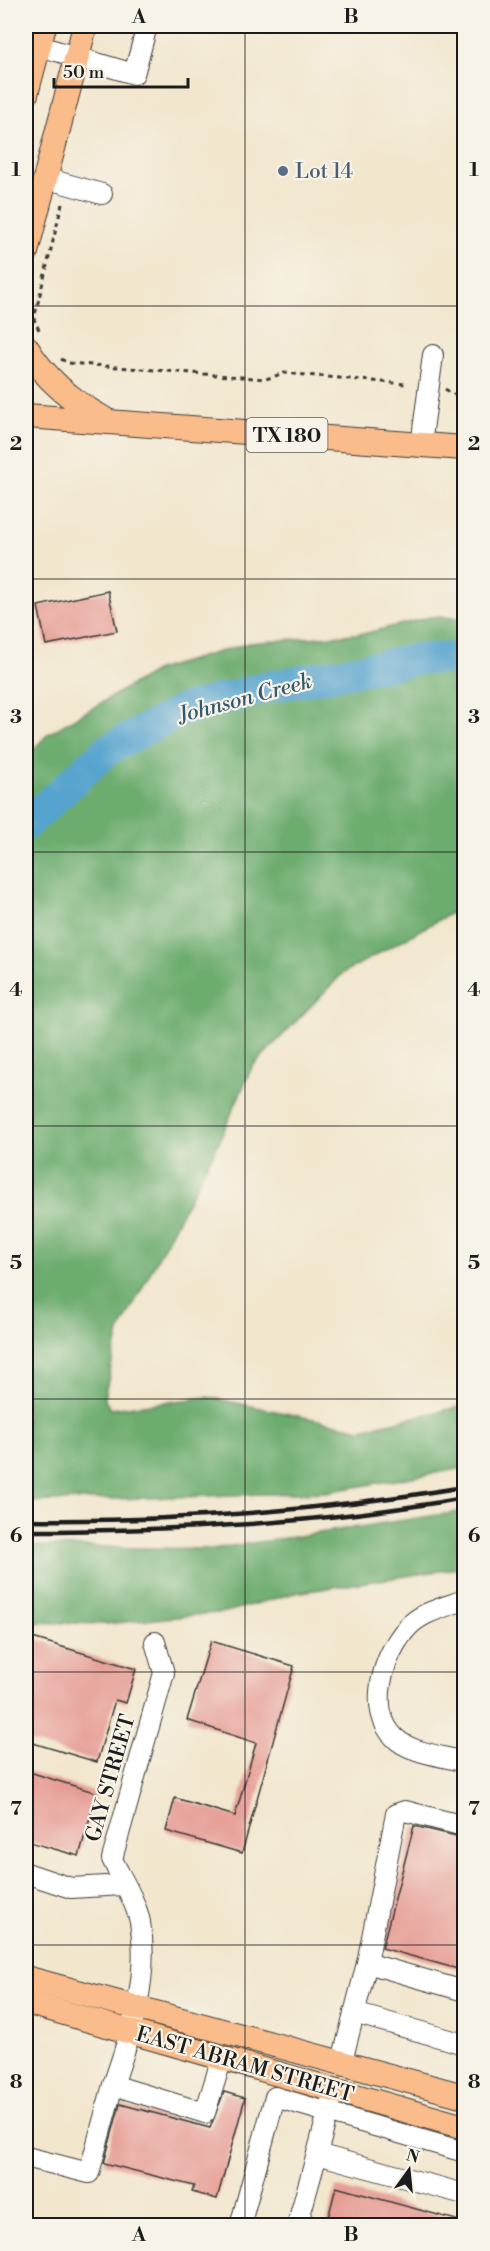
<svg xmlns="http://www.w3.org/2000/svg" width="490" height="2251" viewBox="0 0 490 2251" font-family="'Libre Bodoni',serif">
<rect width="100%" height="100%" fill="#f7f3e8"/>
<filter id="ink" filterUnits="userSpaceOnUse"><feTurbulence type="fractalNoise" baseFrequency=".0167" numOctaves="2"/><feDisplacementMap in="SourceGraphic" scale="12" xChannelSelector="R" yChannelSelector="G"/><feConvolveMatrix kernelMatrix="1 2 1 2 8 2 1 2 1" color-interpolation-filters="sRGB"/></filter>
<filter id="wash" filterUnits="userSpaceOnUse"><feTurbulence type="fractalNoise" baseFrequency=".008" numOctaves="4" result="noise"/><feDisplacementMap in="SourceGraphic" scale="24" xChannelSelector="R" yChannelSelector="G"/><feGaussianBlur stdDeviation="1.35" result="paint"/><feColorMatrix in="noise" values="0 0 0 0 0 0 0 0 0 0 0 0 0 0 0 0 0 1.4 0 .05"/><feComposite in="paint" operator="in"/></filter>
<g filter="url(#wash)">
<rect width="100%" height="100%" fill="#f2e6cd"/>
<!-- forest -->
<g fill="#6cac6e" stroke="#446445" stroke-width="1.5">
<polygon points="430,617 464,618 464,906 343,973 252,1067 217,1146 119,1332 104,1398 110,1409 208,1397 361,1429 464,1406 464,1468 326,1492 26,1502 26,757 48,734 157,670 249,643 367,633"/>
<polygon points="464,1511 464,1567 295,1593 226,1612 106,1624 26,1622 26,1546 212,1549"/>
</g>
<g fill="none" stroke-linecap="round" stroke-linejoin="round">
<!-- river -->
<polyline stroke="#54a3ce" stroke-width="32" points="26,824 107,750 182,710 267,687 418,659 464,658"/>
</g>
<g id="blocks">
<!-- building -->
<g fill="#e69d95">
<polygon points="108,591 117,631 46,645 38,606"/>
<polygon points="26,1636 136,1669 126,1703 115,1700 97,1762 26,1741"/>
<polygon points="211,1641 294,1666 242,1853 166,1831 175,1798 235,1816 256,1743 187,1720"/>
<polygon points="26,1771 97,1793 79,1856 26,1841"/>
<polygon points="414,1826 465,1838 465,1971 382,1948"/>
<polygon points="224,2092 245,2098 217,2199 192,2192 194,2186 104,2163 120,2104 210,2128"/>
<polygon points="336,2187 460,2221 459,2226 326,2226"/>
</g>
</g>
</g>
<g filter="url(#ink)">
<use href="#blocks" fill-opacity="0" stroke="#3c3a37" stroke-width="1.5"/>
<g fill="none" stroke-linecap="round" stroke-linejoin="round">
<defs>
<g id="minor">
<polyline points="26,42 134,74 147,26"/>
<polyline points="45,178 102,194"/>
<polyline points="421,445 433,355"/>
<path d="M464,1600C445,1607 421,1612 407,1628C383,1655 366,1710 395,1738C410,1753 444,1756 464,1762"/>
<path d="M155,1642L164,1673L112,1859C121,1878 136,1901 140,1922C150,1978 131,2033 113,2085L205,2113L222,2058"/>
<polyline points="26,1873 71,1888 124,1885"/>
<polyline points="367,1963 464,1991"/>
<polyline points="354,2013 464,2044"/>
<polyline points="342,2061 367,1963 396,1814 405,1811 464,1826"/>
<polyline points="331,2101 317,2154 464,2194"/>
<polyline points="26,2157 89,2173 113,2085"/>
<polyline points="240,2226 275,2097 464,2152"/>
<polyline points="297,2226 317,2154"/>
</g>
<g id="major">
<polyline points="26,94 44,26"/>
<polyline points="26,252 85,26"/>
<path d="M26,347C45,379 71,400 104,419"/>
<polyline points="26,416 464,448"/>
<polyline points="26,1978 464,2096"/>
<polyline points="26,2002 464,2127"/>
</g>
</defs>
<!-- minor casing -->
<use href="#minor" stroke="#3c3a37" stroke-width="22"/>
<!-- major casing -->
<use href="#major" stroke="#3c3a37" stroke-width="26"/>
<!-- path -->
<g stroke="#3c3a37" stroke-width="3" stroke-dasharray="4.5 4.5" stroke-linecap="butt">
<polyline points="107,33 108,26"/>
<polyline points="39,330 34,319 63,200"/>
<polyline points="61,359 68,363 266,379 284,373 405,384"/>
<polyline points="445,389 464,400"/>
</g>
<!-- minor -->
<use href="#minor" stroke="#fff" stroke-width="20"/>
<!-- major -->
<use href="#major" stroke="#f9bc8a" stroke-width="24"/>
<!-- rail -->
<g stroke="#1c1c1c" stroke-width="4.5">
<path d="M26,1520C173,1522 319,1511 464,1487"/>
<path d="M26,1531C173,1531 319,1524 464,1498"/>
</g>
</g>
</g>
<!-- grid -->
<path fill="none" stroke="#1c1c1c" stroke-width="1.5" stroke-opacity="0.55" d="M245,26V2226M26,306H464M26,579H464M26,852H464M26,1126H464M26,1399H464M26,1672H464M26,1945H464"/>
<!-- markers -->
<circle fill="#5c6f8a" stroke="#f7f3e8" stroke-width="2" cx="283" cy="171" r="6"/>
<g text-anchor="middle" stroke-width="4.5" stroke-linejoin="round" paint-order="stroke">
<!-- shield labels -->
<rect fill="#f7f3e8" stroke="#5e5c59" stroke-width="1.5" x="246.5" y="418" width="81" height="34" rx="4.5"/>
<g font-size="20" font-weight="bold" fill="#1c1c1c">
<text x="287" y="442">TX 180</text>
</g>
<!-- service labels -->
<g font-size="21" fill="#4e5e75" stroke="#f7f3e8" text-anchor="start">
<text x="295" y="178">Lot 14</text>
</g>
<!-- street labels -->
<g font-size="21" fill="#1c1c1c" stroke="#f7f3e8">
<text transform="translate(110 1778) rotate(-74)" y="7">GAY STREET</text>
<text transform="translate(245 2064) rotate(16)" y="7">EAST ABRAM STREET</text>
</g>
<!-- water labels -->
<g font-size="22" font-style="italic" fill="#35596c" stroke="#f7f3e8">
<text transform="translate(245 697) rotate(-15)" y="8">Johnson Creek</text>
</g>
</g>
<!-- margin -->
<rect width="490" height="2251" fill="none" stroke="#f7f3e8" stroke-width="66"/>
<!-- north arrow -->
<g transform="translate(409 2170) rotate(15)" stroke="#f7f3e8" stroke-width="4.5" paint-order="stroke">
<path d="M0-4.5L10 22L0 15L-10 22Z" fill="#1c1c1c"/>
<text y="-9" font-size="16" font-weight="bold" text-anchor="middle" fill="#1c1c1c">N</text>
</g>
<!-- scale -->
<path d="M54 78v9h134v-9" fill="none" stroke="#1c1c1c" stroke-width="3"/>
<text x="63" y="78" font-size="18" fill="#1c1c1c" stroke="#f7f3e8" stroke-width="4.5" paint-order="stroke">50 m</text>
<rect x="33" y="33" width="424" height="2185" fill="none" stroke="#1c1c1c" stroke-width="2"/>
<g font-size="20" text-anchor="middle" font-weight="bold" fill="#1c1c1c">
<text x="139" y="23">A</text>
<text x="351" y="23">B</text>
<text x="16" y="176">1</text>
<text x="474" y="176">1</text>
<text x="16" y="450">2</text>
<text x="474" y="450">2</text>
<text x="16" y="723">3</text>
<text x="474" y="723">3</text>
<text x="16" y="996">4</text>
<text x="474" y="996">4</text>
<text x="16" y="1269">5</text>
<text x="474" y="1269">5</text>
<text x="16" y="1542">6</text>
<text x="474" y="1542">6</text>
<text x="16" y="1815">7</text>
<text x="474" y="1815">7</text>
<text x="16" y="2088">8</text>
<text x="474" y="2088">8</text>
<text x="139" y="2241">A</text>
<text x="351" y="2241">B</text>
</g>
</svg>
